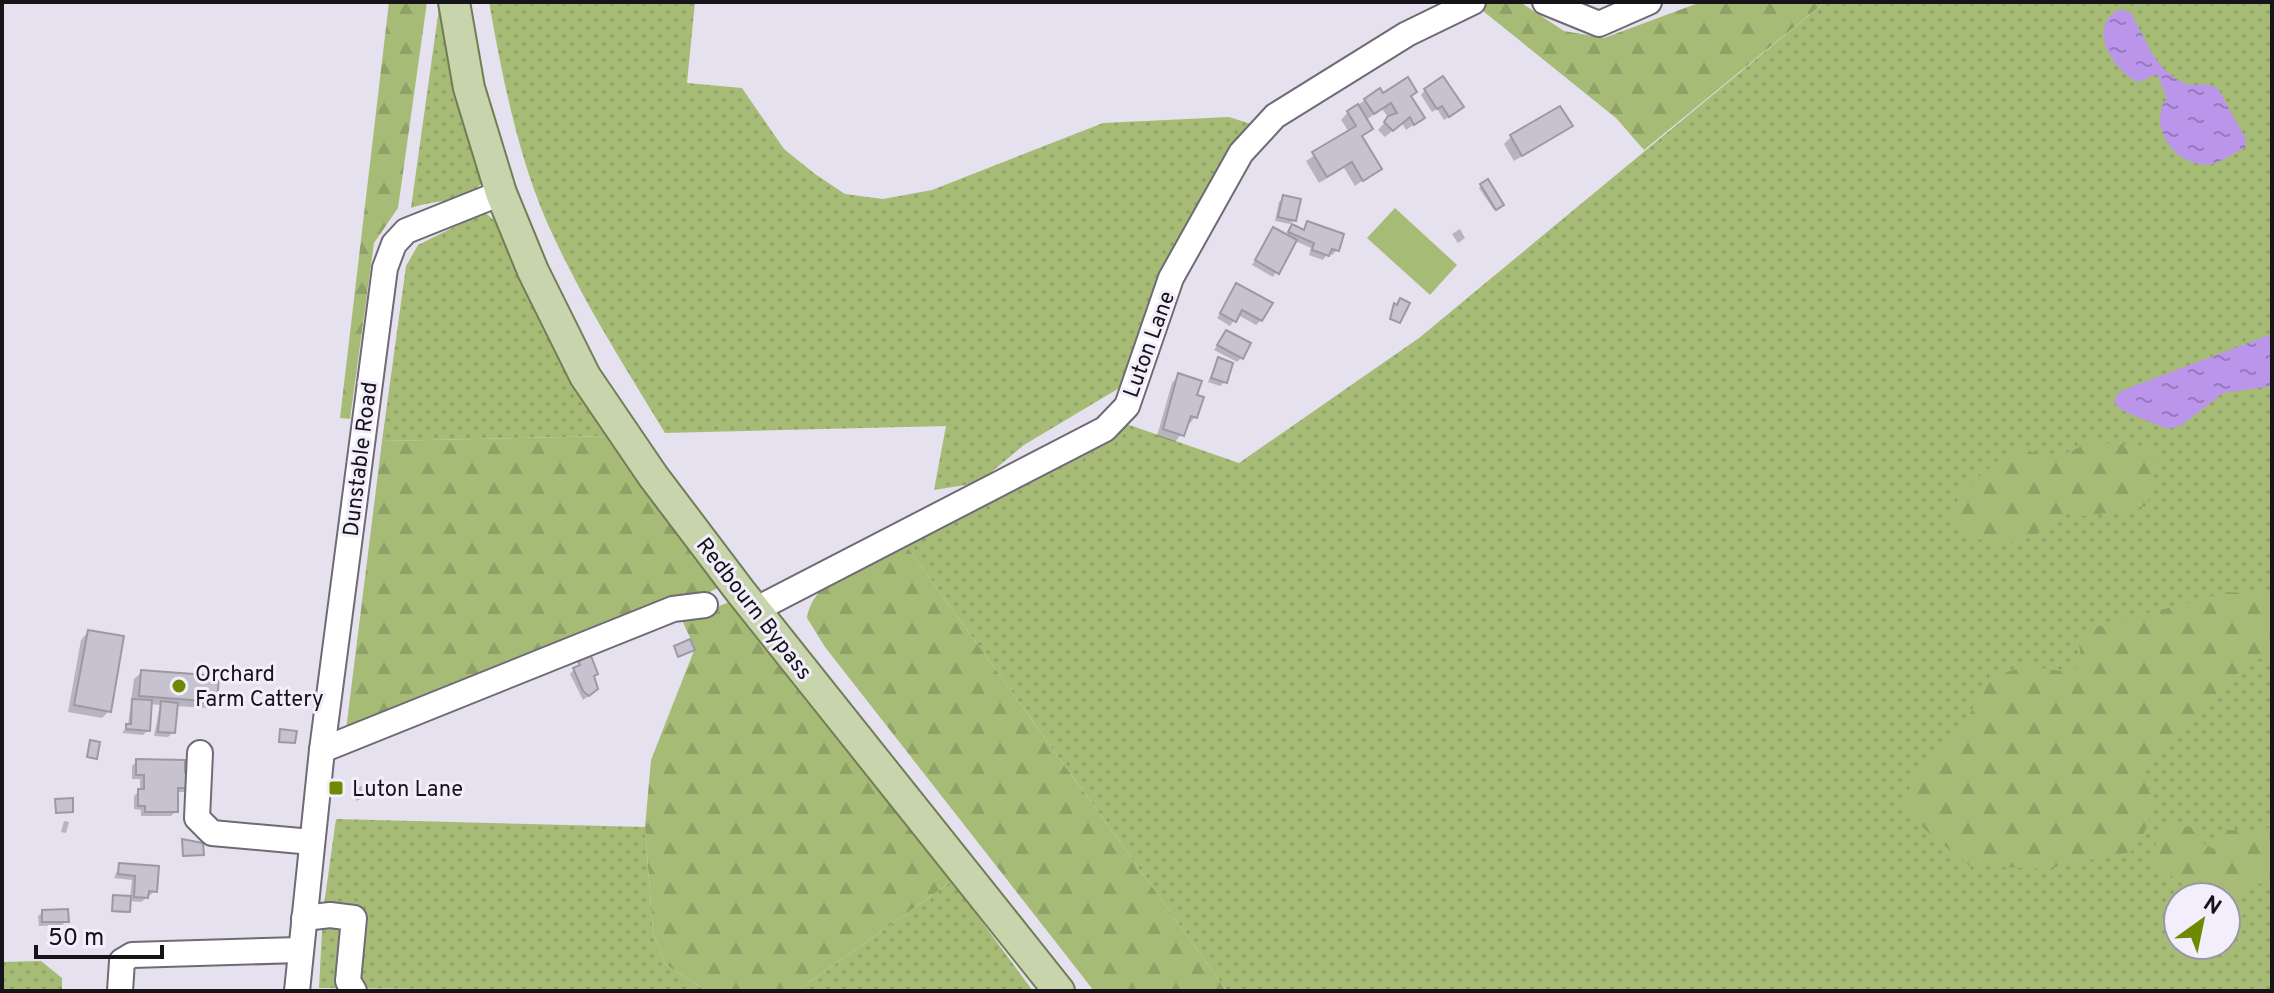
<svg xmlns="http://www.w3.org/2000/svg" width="2274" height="993" viewBox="0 0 2274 993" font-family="Overpass,sans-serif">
<defs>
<pattern id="green-dots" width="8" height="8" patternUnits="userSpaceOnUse" patternTransform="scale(2)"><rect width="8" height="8" fill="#a6bc76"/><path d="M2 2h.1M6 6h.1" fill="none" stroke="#8ea166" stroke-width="1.8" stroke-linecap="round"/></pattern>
<pattern id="forest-firs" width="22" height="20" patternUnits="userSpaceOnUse" patternTransform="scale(2)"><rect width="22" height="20" fill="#a6bc76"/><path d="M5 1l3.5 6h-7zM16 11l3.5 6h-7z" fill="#8ea166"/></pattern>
<pattern id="water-ripples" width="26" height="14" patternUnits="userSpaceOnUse" patternTransform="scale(2)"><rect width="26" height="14" fill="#ba95ea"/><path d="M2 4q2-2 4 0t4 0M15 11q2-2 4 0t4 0" fill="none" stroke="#9678bd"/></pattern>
</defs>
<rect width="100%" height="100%" fill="#e6e1ee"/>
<!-- green -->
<g fill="url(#green-dots)" fill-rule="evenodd">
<path d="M489,2H695L687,83L742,88L784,149L815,174L845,194L883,199L932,190L1103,123L1229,117L1251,124L1163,279L1121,387L1024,445L978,483L934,490L946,426L665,433C623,364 579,295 546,220C517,152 502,75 489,2Z"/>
<path d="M1825,2H2272V991H1227L906,545L1115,420L1239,463L1419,338ZM2178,897H2226V945H2178Z"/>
<path d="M439,8L484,181C458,207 442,197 411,208Z"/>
<polygon points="484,212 500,225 609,436 382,441 406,266 418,245"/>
<polygon points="336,819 645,827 653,932 665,964 706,991 319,988 323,912"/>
<polygon points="952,881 1033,991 797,991"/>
<polygon points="41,961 62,978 62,991 2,991 2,962"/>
</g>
<!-- forest -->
<g fill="url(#forest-firs)">
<polygon points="389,2 427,2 398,208 374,243 350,419 340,418"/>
<polygon points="1491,2 1520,2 1564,31 1604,38 1701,2 1825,2 1644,150 1616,118 1478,7"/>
<polygon points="609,436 722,586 701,596 666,598 346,730 382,441"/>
<path d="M2091,442L2145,446L2158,460L2147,506L2086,516L2068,514C2023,545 1999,559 1952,523L1959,494L1997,461L2020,448L2053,459Z"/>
<path d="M906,545L1227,991H1094L825,647L807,618C814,575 872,561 906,545Z"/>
<path d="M2224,592L2272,594V656L2251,661L2143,766C2155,805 2157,818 2131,852L2044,869L1968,865L1921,826L1903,801L1920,769L1964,725L1990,676L2030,666L2071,673L2081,660L2078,634C2125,614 2176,610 2224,592Z"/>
<polygon points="734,600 952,881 797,991 706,991 665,964 653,932 645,827 651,760 695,648 679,614 707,611"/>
<polygon points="2170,825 2191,827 2203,843 2214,849 2227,830 2266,830 2272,825 2272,889 2254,881 2229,911 2226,911 2226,897 2184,897 2186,887 2151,860 2157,840"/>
</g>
<!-- pitch -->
<polygon fill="#a6bc76" points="1395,208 1457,265 1430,295 1367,238"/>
<!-- water -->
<g fill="url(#water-ripples)">
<path d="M2120,9L2130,12C2147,39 2154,72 2187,84C2197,87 2210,81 2218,89C2221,92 2240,130 2246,138L2245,147C2235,153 2222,162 2211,164C2176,169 2146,125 2167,98L2157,74L2138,82C2114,71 2085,27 2120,9Z"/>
<polygon points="2272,334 2272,386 2223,393 2182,425 2168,429 2123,411 2114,402 2118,393 2131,387"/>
</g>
<!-- shadow -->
<g fill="#0003">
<polygon points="1425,90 1457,111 1444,120 1437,109 1432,112 1421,95"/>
<polygon points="1383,96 1409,97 1423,118 1406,130 1402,123 1385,137 1378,130 1389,118 1382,109 1366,120 1371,129 1361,137 1380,168 1355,186 1344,168 1319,183 1306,161 1349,132 1341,120 1348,112 1365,100"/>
<polygon points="1570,126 1514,161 1504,144 1511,137"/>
<polygon points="1487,182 1502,204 1494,210 1479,188"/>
<polygon points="1284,197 1294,220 1290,224 1275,221 1279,202"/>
<polygon points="1308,224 1337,250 1332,255 1328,253 1323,260 1309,255 1311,248 1295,241 1273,277 1252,265 1274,230 1286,236 1293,226 1302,231"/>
<polygon points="1460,229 1465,238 1458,243 1452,234"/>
<polygon points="1237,285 1261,320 1256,325 1238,315 1230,326 1217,318"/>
<polygon points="1226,332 1241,358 1237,362 1214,350"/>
<polygon points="1218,360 1225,382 1220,386 1208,382"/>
<polygon points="1179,375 1195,396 1195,417 1175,442 1157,436 1172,383"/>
<polygon points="88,632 109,711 102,718 68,712 81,640"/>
<polygon points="580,663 592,678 594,692 583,700 570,674"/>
<polygon points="142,672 215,701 208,708 175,706 173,732 168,737 154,736 160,705 150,704 148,730 143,735 122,733 128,725 134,679"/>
<polygon points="137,761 183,774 190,788 185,792 176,792 176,811 171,816 141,816 141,810 134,809 134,796 140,790 140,779 132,779 132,766"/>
<polygon points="362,786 361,799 356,801 357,788"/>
<polygon points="64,821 69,822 66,833 61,832"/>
<polygon points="120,865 155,891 141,902 129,901 127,913 111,912 114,897 130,898 132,880 114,878"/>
<polygon points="43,912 67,921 62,925 39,926 38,916"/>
</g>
<!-- building -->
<g fill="#c7c2cf" stroke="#9d98a5" stroke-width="2">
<polygon points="1443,76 1464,107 1449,117 1442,106 1437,109 1424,89"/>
<polygon points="1408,77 1417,92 1411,96 1425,118 1414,125 1410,117 1393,131 1384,122 1388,116 1397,113 1391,103 1374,114 1364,99 1380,88 1383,93"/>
<polygon points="1358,104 1373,129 1362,136 1382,169 1363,181 1352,162 1327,177 1312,152 1356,126 1347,111"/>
<polygon points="1560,106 1573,126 1522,156 1510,135"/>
<polygon points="1488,179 1504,205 1496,210 1480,184"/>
<polygon points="1283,195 1301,199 1296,221 1278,217"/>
<polygon points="1307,221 1344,234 1339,251 1332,249 1329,256 1312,250 1314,243 1288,232 1292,224 1304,230"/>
<polygon points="1273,227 1297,240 1279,274 1255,260"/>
<polygon points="1236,283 1273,303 1262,321 1242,310 1236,322 1220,313"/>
<polygon points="1400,298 1410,303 1400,323 1390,319 1394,303 1397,305"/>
<polygon points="1226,330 1251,343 1243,359 1217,345"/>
<polygon points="1218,357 1233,363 1227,383 1211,378"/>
<polygon points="1178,373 1202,381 1197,395 1204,397 1197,418 1191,416 1184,436 1163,429"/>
<polygon points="88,630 124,636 111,712 74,705"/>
<polygon points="690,639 695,650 678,657 674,646"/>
<polygon points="591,656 598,674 594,676 598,689 589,696 583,691 573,668 580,665 578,661"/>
<polygon points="141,670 219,676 217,702 139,696"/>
<polygon points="132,699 152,700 150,731 126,729 126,724 131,724"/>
<polygon points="161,701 178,703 175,733 158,732"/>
<polygon points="280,729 297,731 295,743 279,742"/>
<polygon points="90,740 100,742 97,759 87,757"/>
<polygon points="136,759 185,760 185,772 192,772 192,788 178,788 178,812 145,812 145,806 138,806 138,789 144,789 144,775 136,775"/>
<polygon points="73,798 73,812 56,813 55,799"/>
<polygon points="182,839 203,843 204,855 183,856"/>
<polygon points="119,863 159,866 157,892 149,891 148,898 134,897 135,876 118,874"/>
<polygon points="113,895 131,896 130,912 112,911"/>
<polygon points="68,909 69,922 42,922 42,910"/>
</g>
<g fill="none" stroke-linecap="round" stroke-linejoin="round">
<defs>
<g id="minor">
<polyline points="1545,2 1599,24 1649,2"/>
<polyline points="755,610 1105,429 1127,406 1171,278 1241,153 1275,116 1407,34 1473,2"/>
<polyline points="322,750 673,609 705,605"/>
<polyline points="200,753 197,818 212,833 312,842"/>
<polyline points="304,918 330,915 354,918 348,981 354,991"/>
<polyline points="120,991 122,961 132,955 300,950"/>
<polyline points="297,991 322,750 385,268 394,244 406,231 501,193"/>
</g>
<polyline id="major" points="454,2 469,88 501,193 533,271 585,376 653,476 740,591 1059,991"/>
</defs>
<!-- minor casing -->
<use href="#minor" stroke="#6f6a76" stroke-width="28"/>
<!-- major casing -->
<use href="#major" stroke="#717e54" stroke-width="34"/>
<!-- minor -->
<use href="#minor" stroke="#fff" stroke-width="24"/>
<!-- major -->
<use href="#major" stroke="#c7d4ac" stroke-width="30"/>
</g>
<!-- markers -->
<g fill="#6e8a03" stroke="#f3eefc" stroke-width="3">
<circle cx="179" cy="686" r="8"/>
<rect x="328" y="780" width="16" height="16" rx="4"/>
</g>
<g text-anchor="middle" stroke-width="6" stroke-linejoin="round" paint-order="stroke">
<!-- street labels -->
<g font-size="22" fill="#161419" stroke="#f3eefc">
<text transform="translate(1148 344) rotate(-70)" y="8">Luton Lane</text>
<text transform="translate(359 459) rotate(-83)" y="8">Dunstable Road</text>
<text transform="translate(755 608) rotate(52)" y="8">Redbourn Bypass</text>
</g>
<!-- poi labels -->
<g font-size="22" fill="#161419" stroke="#f3eefc" text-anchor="start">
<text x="195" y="681">Orchard<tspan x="195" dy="25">Farm Cattery</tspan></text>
<text x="352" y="796">Luton Lane</text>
</g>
</g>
<!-- border -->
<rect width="2274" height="993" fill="none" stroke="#161419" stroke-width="8"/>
<!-- north arrow -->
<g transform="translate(2202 921) rotate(33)"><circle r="38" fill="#f3eefc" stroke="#9b97a1" stroke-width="2"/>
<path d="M0-6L14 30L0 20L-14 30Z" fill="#6e8a03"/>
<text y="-12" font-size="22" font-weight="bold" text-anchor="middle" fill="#161419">N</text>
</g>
<!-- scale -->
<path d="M36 945v12h126v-12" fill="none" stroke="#161419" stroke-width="4"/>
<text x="48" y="945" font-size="24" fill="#161419" stroke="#f3eefc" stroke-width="6" paint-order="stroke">50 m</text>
</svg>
